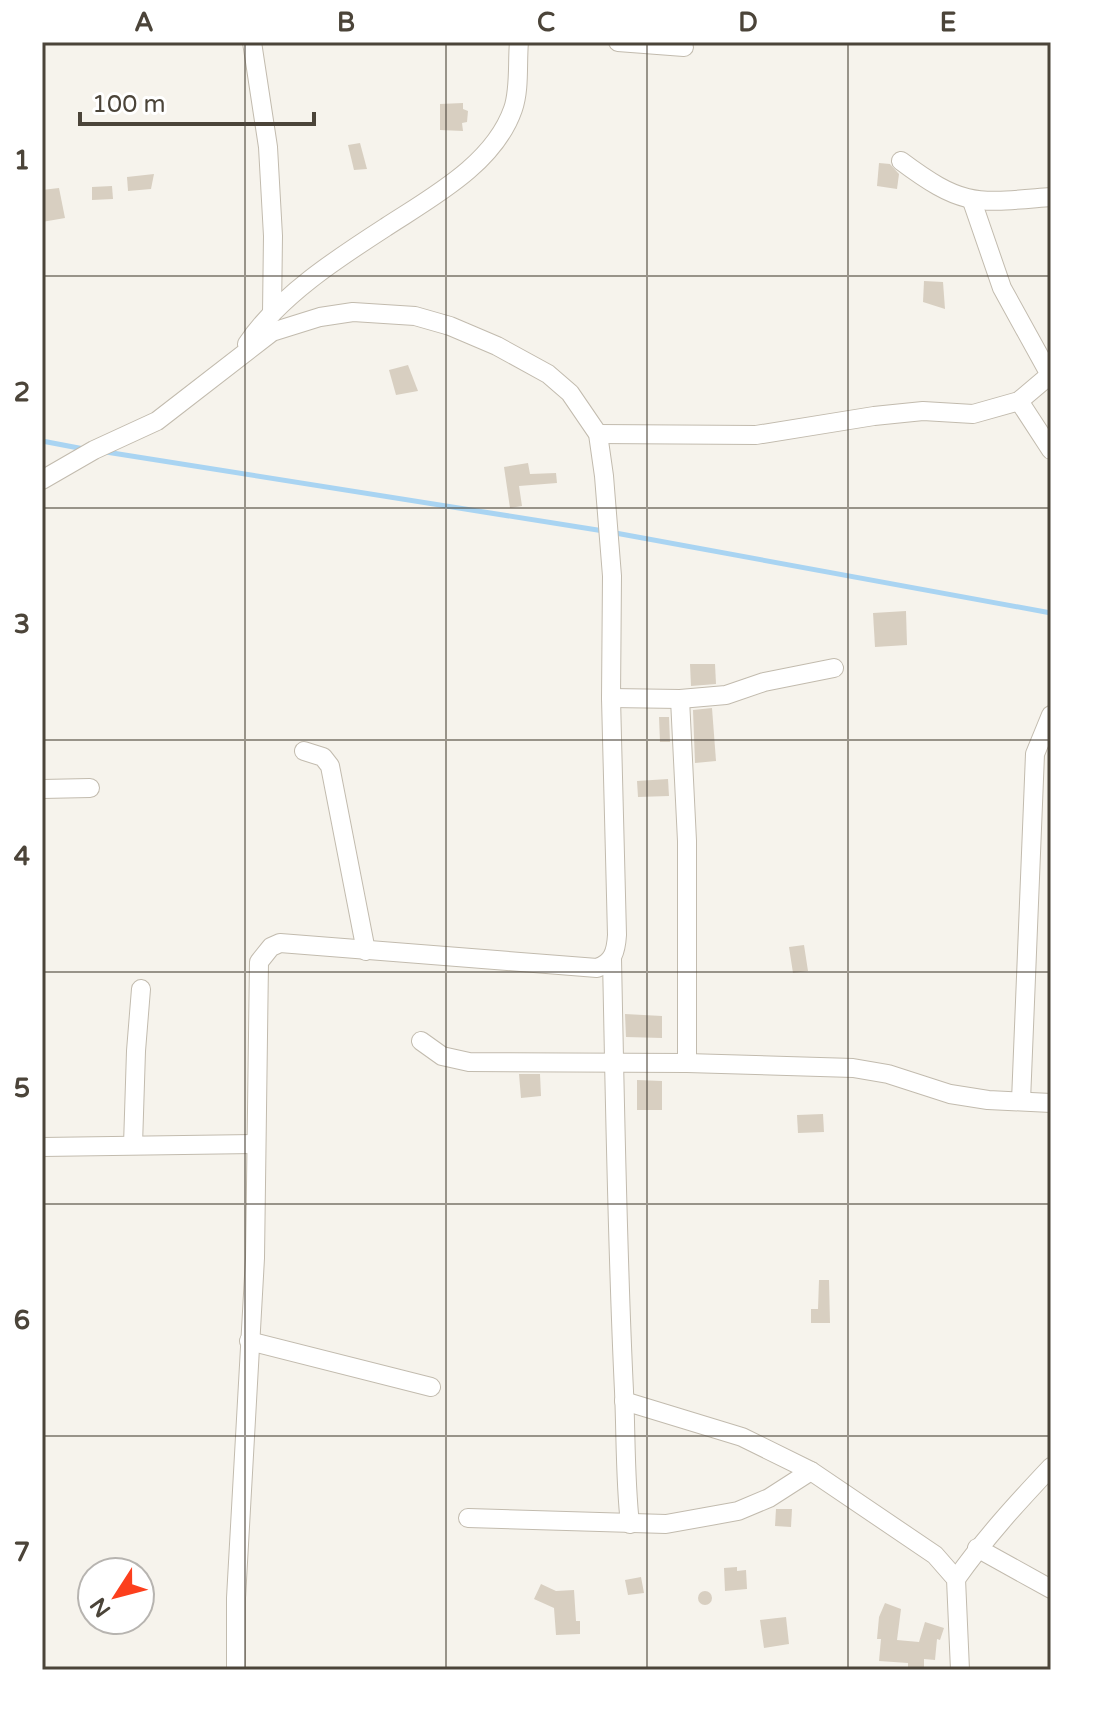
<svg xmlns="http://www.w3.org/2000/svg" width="1093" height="1712" viewBox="0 0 1093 1712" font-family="'Varela Round',sans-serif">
<rect width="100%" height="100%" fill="#f6f3ec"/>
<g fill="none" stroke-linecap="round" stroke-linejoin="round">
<!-- stream -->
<g stroke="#a9d4f2" stroke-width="5">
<polyline points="42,441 84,449"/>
<polyline points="106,452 610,532 1051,613"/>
</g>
</g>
<!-- building -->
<g fill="#d8cfc1">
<polygon points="463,103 463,109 468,111 467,122 462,123 463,131 440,130 440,104"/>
<polygon points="360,143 367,169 354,170 348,145"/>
<polygon points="879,163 890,164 899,174 897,189 877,186"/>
<polygon points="154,174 151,189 128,191 127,177"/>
<polygon points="112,186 113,199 92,200 92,187"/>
<polygon points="59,188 65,218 42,222 42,190"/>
<polygon points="924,281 943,282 945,309 923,302"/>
<polygon points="408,365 418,391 396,395 389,370"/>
<polygon points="528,463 530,474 556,473 557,483 519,486 522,506 510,508 504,467"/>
<polygon points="906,611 907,645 875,647 873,613"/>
<polygon points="690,664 715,664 716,684 691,686"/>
<polygon points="712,708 716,761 695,763 693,710"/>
<polygon points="659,717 669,717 670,742 660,742"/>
<polygon points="668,779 669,796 638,797 637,781"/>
<polygon points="804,945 808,971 793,973 789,947"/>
<polygon points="625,1014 662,1016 662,1038 626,1037"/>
<polygon points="519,1074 540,1074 541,1096 521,1098"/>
<polygon points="637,1080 662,1081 662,1110 637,1110"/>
<polygon points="823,1114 824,1132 798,1133 797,1115"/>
<polygon points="819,1280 829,1280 830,1323 811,1323 811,1309 818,1309"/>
<polygon points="776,1509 792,1509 791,1527 775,1526"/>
<polygon points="737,1567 737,1571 746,1570 747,1589 725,1591 724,1568"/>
<polygon points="641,1577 644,1593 628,1595 625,1580"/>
<polygon points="541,1584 556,1591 574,1590 576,1621 580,1621 580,1634 556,1635 554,1608 534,1599"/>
<circle cx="705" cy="1598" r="7"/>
<polygon points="885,1603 901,1609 897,1640 919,1642 925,1622 944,1628 940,1640 937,1639 935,1660 924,1659 924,1670 908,1668 908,1663 879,1661 881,1639 877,1639 879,1617"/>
<polygon points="786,1617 789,1644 764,1648 760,1620"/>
</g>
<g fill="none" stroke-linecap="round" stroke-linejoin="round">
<defs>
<g id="street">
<polyline points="252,42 268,147 273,236 272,313"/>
<polyline points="618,42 684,47"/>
<path d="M901,161C964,208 976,203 1051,197"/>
<polyline points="972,201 1002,288 1050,375"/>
<path d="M247,344C279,296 338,258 386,227C432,197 494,164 513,109C520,89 517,63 519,42"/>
<polyline points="1019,401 1051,450"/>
<polyline points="598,434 756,435 874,416 923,411 973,414 1019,401 1051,374"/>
<path d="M42,480L94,450L157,421L272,332L320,317L353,312L415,316L450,326L497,346L548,374L570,393L598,434L604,476L612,576L611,698L617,935C616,951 613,963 597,968L280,943L271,947L259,962L255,1258L236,1598V1670"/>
<polyline points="611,698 680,699 726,695 764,682 834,668"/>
<polyline points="680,699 687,841 687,1063"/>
<polyline points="304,751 323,757 330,766 366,951"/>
<polyline points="42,789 90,788"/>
<path d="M612,959C615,1103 617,1247 624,1391C626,1436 625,1480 630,1524"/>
<polyline points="421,1041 442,1056 469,1062 687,1063 853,1068 888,1074 950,1094 988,1100 1051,1103"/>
<polyline points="1021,1101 1035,754 1051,715"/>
<polyline points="133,1145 136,1051 141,989"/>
<polyline points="42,1147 254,1144"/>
<polyline points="249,1341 431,1387"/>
<polyline points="624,1401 742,1437 811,1471 935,1555 956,1579 960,1670"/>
<polyline points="468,1518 666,1524 738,1511 769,1498 811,1471"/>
<polyline points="977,1548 1051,1589"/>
<path d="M956,1579C985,1538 1017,1503 1051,1467"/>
</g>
</defs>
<!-- street casing -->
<use href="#street" stroke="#c2bbae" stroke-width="20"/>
<!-- street -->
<use href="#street" stroke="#fff" stroke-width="18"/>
</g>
<!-- grid -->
<path fill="none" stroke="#4b4439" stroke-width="2" stroke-opacity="0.55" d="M245,42V1670M446,42V1670M647,42V1670M848,42V1670M42,276H1051M42,508H1051M42,740H1051M42,972H1051M42,1204H1051M42,1436H1051"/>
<!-- border -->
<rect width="1093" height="1712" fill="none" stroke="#ffffff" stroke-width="88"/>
<!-- north arrow -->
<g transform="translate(116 1596) rotate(234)"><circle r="38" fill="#ffffff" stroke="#b7b4b0" stroke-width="2"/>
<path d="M0-6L14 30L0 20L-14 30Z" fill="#fc3f1d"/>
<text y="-12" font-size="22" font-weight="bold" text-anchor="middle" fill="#4b4439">N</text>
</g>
<!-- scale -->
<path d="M80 112v12h234v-12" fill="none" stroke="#4b4439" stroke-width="4"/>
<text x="92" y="112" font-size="24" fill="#4b4439" stroke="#ffffff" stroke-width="6" paint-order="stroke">100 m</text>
<rect x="44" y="44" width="1005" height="1624" fill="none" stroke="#4b4439" stroke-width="3"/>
<g font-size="26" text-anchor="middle" font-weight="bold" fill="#4b4439">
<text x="144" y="31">A</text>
<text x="346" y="31">B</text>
<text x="546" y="31">C</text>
<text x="748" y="31">D</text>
<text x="948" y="31">E</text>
<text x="22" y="169">1</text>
<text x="22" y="401">2</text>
<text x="22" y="633">3</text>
<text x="22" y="865">4</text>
<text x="22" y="1097">5</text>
<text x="22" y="1329">6</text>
<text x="22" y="1561">7</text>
</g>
</svg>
